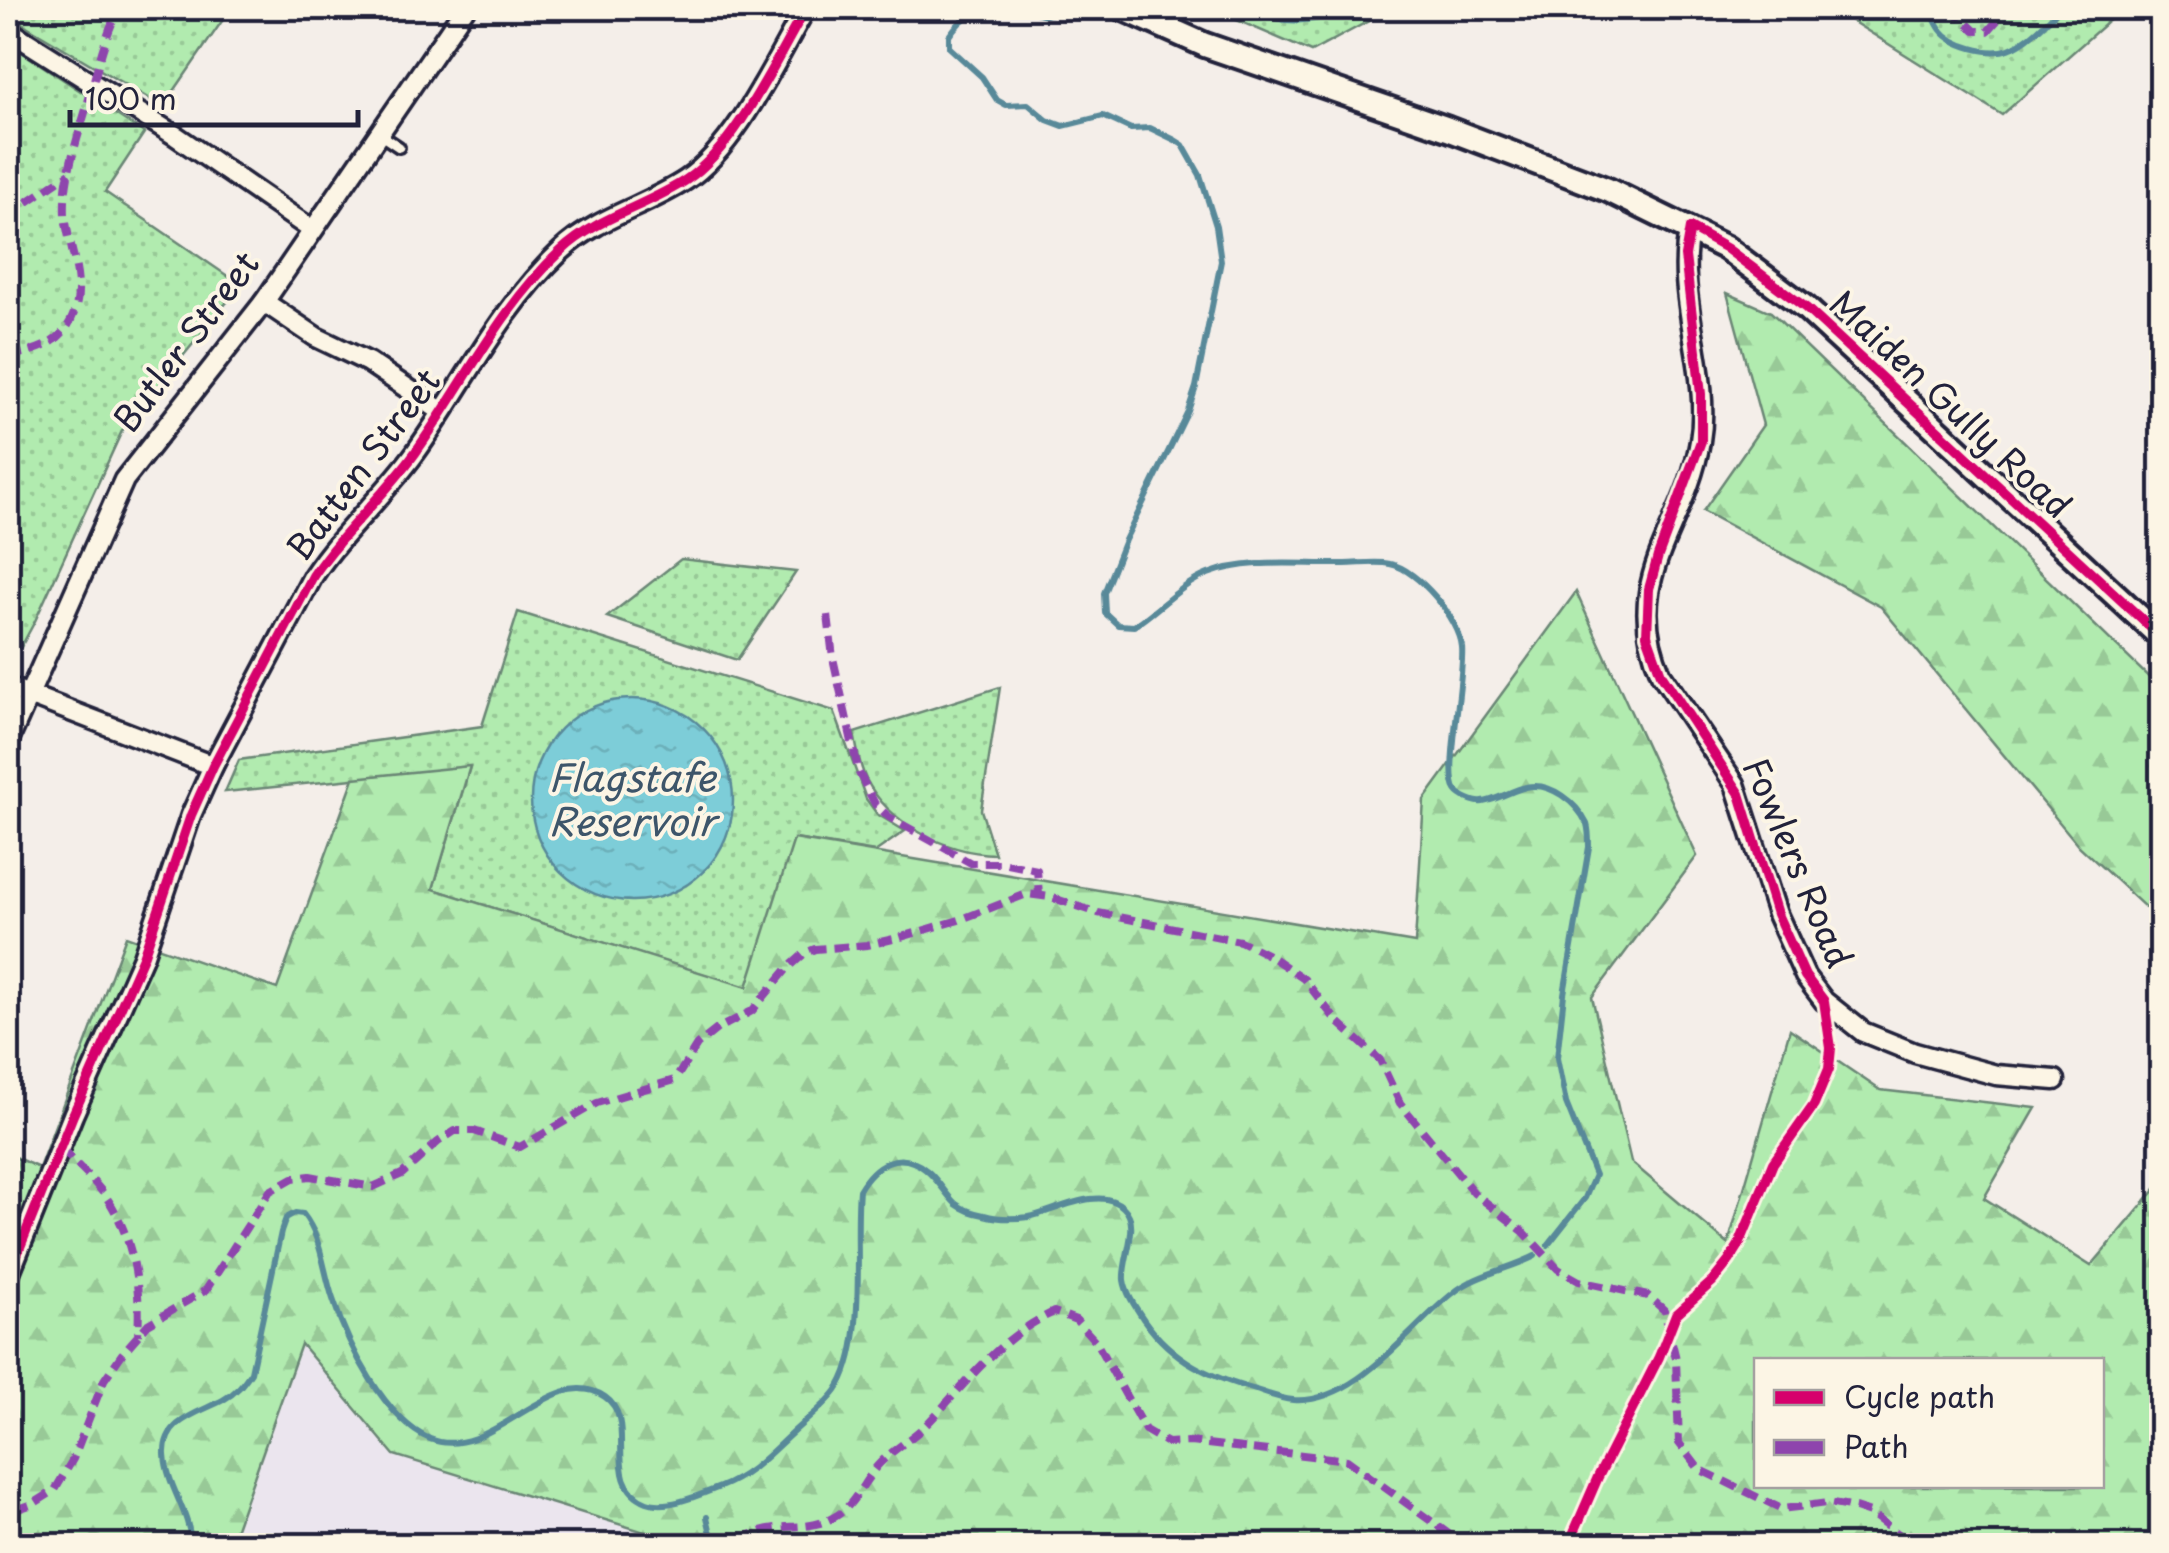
<svg xmlns="http://www.w3.org/2000/svg" width="2169" height="1553" viewBox="0 0 2169 1553" font-family="'Playpen Sans',sans-serif">
<defs>
<pattern id="grass-dots" width="8" height="8" patternUnits="userSpaceOnUse" patternTransform="scale(2.5)"><rect width="8" height="8" fill="#b1ebaf"/><path d="M2 2h.1M6 6h.1" fill="none" stroke="#98c997" stroke-width="1.8" stroke-linecap="round"/></pattern>
<pattern id="forest-firs" width="22" height="20" patternUnits="userSpaceOnUse" patternTransform="scale(2.5)"><rect width="22" height="20" fill="#b1ebaf"/><path d="M5 1l3.5 6h-7zM16 11l3.5 6h-7z" fill="#98c997"/></pattern>
<pattern id="water-ripples" width="26" height="14" patternUnits="userSpaceOnUse" patternTransform="scale(2.5)"><rect width="26" height="14" fill="#7dcdd8"/><path d="M2 4q2-2 4 0t4 0M15 11q2-2 4 0t4 0" fill="none" stroke="#6cb0ba"/></pattern>
</defs>
<rect width="100%" height="100%" fill="#f4eee9"/>
<filter id="ink" filterUnits="userSpaceOnUse"><feTurbulence type="fractalNoise" baseFrequency=".01" numOctaves="2"/><feDisplacementMap in="SourceGraphic" scale="20" xChannelSelector="R" yChannelSelector="G"/><feConvolveMatrix kernelMatrix="1 2 1 2 8 2 1 2 1" color-interpolation-filters="sRGB"/></filter>
<g filter="url(#ink)">
<!-- built -->
<polygon fill="#ebe5ee" points="301,1343 394,1455 687,1545 230,1546"/>
<!-- grass -->
<g fill="url(#grass-dots)" stroke="#6a8675" stroke-width="2.5">
<polygon points="8,8 231,8 163,107 8,15"/>
<polygon points="1209,8 1393,8 1311,52"/>
<polygon points="1831,8 2123,8 2002,115"/>
<polygon points="8,43 144,133 105,192 232,279 221,296 227,302 122,431 35,621 21,647 8,652"/>
<polygon points="681,559 796,572 737,660 607,617"/>
<polygon points="518,612 834,711 866,799 877,814 905,831 875,852 795,839 748,988 433,889 470,767 225,792 239,760 482,726"/>
<path d="M1000,687L981,810L995,854C946,853 889,824 866,779C859,765 857,748 854,733Z"/>
</g>
<!-- forest -->
<g fill="url(#forest-firs)" stroke="#6a8675" stroke-width="2.5" fill-rule="evenodd">
<polygon points="1727,293 1771,312 2161,689 2161,922 2079,846 1881,607 1703,511 1763,425"/>
<path d="M1576,592L1697,856L1592,997L1631,1162L1728,1244L1790,1029L1880,1090L2036,1108L1984,1198L2091,1266L2161,1183V1545H687L394,1455L301,1344L230,1545L8,1546V1154L39,1168L126,936L277,989L354,778L470,766L433,889L747,987L794,839L1415,943L1424,800ZM1756,1360H2102V1486H1756Z"/>
</g>
<!-- water -->
<circle fill="url(#water-ripples)" stroke="#598999" stroke-width="2.5" cx="632" cy="800" r="101"/>
<g fill="none" stroke-linecap="round" stroke-linejoin="round">
<!-- stream -->
<g stroke="#598999" stroke-width="6">
<path d="M999,8C975,10 963,15 949,36V47L982,77L997,100L1006,105L1028,104L1047,120L1063,126L1103,116L1131,129L1150,128L1175,140L1183,145L1200,175L1216,226L1221,261L1196,387L1188,411L1125,540L1104,593L1105,613L1118,625L1134,626C1159,610 1180,585 1208,574C1249,558 1301,565 1345,564C1359,564 1377,561 1390,564C1418,569 1460,620 1462,647C1465,676 1444,775 1456,790C1461,797 1475,803 1483,802C1497,800 1512,790 1526,787C1550,781 1577,803 1587,824C1589,830 1589,840 1589,847L1564,994L1557,1058L1566,1103L1595,1175L1585,1198L1548,1245"/>
<polyline points="1022,8 1046,15 1068,8"/>
<path d="M1255,8C1279,28 1322,21 1349,8"/>
<path d="M1930,8C1933,15 1936,24 1941,30C1953,46 1990,56 2009,49C2028,42 2046,22 2060,8"/>
<polyline points="707,1517 714,1546"/>
<path d="M191,1546C191,1513 167,1487 165,1455C163,1420 199,1413 223,1400C236,1393 243,1384 251,1372L281,1232L286,1218L295,1213L303,1214C322,1238 323,1270 333,1299C347,1343 385,1420 430,1439C491,1464 552,1360 605,1397C640,1421 599,1483 647,1502C667,1510 702,1494 720,1487C751,1475 769,1454 792,1433C807,1419 824,1407 836,1391C868,1346 854,1244 859,1190C874,1164 899,1148 926,1170C938,1179 945,1194 956,1204C964,1210 973,1213 984,1215C998,1219 1014,1219 1029,1217C1054,1212 1100,1185 1123,1207C1142,1224 1122,1258 1124,1280C1126,1294 1136,1308 1144,1320C1173,1361 1210,1377 1256,1390C1268,1394 1281,1399 1293,1400C1355,1405 1409,1328 1452,1294C1476,1274 1508,1270 1535,1256"/>
</g>
<defs>
<polyline id="service" points="378,133 399,147"/>
<g id="minor">
<polyline points="8,30 176,136 311,229"/>
<path d="M1690,228C1673,295 1712,372 1700,441C1686,529 1619,578 1661,674L1735,784L1777,914L1805,976L1824,1001L1863,1032L1915,1053L1996,1075L2055,1080"/>
<polyline points="264,302 316,337 368,362 441,411"/>
<polyline points="8,687 213,766"/>
<polyline points="8,742 124,480 264,302 465,8"/>
<path d="M8,1277L73,1115L143,957L191,815L213,766L313,576C343,531 384,496 415,453C463,386 500,308 561,251C597,217 645,207 686,180C737,146 775,61 806,8"/>
</g>
<polyline id="tertiary" points="1122,8 1205,45 1448,129 1608,190 1726,248 1806,308 2162,638"/>
</defs>
<!-- service casing -->
<use href="#service" stroke="#22223b" stroke-width="16"/>
<!-- minor casing -->
<use href="#minor" stroke="#22223b" stroke-width="25"/>
<!-- tertiary casing -->
<use href="#tertiary" stroke="#22223b" stroke-width="30"/>
<!-- service -->
<use href="#service" stroke="#fcf5e5" stroke-width="9"/>
<!-- minor -->
<use href="#minor" stroke="#fcf5e5" stroke-width="18"/>
<!-- tertiary -->
<use href="#tertiary" stroke="#fcf5e5" stroke-width="22"/>
<!-- quiet -->
<g stroke="#8e44ad" stroke-width="8" stroke-dasharray="15 8" stroke-linecap="butt">
<polyline points="1951,8 1975,31 1988,31 2008,8"/>
<polyline points="8,215 70,173"/>
<path d="M8,356C37,351 63,344 74,313C86,282 68,246 65,215C63,177 78,138 88,102C97,70 104,38 119,8"/>
<polyline points="828,615 833,658 859,773 875,804 889,817 971,863 1003,863 1037,870 1039,894"/>
<path d="M61,1148C77,1166 100,1185 112,1206C135,1246 141,1291 138,1335"/>
<polyline points="8,1489 15,1510 11,1546"/>
<polyline points="15,1510 33,1504 55,1490 73,1459 104,1380 122,1354 148,1324 206,1290 270,1191 293,1178 310,1176 373,1187 402,1174 438,1142 455,1131 474,1131 520,1147 597,1103 675,1080 697,1045 717,1029 752,1011 787,969 805,953 815,949 867,945 898,938 959,920 1027,894 1050,897 1098,913 1240,941 1270,956 1304,979 1335,1019 1380,1060 1400,1103 1474,1193 1523,1231 1558,1269 1579,1281 1648,1296 1664,1310 1676,1359 1679,1443 1699,1469 1782,1509 1827,1503 1855,1508 1870,1513 1915,1546"/>
<path d="M749,1546V1536C777,1520 807,1534 836,1516C855,1505 865,1478 880,1463C895,1448 913,1438 928,1423C968,1381 1001,1336 1054,1312L1076,1320L1096,1342L1145,1430L1167,1443L1190,1442L1347,1460L1457,1540L1473,1546"/>
</g>
<defs>
<g id="cycleway">
<path d="M8,1277L73,1115L143,957L191,815L213,766L313,576C343,531 384,496 415,453C463,386 500,308 561,251C597,217 645,207 686,180C737,146 775,61 806,8"/>
<polyline points="1568,1546 1598,1477 1659,1357 1676,1314 1713,1281 1729,1261 1739,1245 1773,1163 1814,1105 1829,1069 1831,1048 1824,1001 1805,976 1777,914 1740,794 1661,674 1647,635 1649,589 1658,556 1701,441 1701,394 1685,256 1690,228 1726,248 1806,308 2162,638"/>
</g>
</defs>
<!-- cycleway casing -->
<use href="#cycleway" stroke="#fcf5e5" stroke-width="16"/>
<!-- cycleway -->
<use href="#cycleway" stroke="#d6006c" stroke-width="10"/>
</g>
</g>
<g text-anchor="middle" stroke-width="8" stroke-linejoin="round" paint-order="stroke">
<!-- street labels -->
<g font-size="35" fill="#22223b" stroke="#fcf5e5">
<text transform="translate(187 342) rotate(-53)" y="12">Butler Street</text>
<text transform="translate(1950 405) rotate(43)" y="12">Maiden Gully Road</text>
<text transform="translate(364 465) rotate(-53)" y="12">Batten Street</text>
<text transform="translate(1797 863) rotate(67)" y="12">Fowlers Road</text>
</g>
<!-- water labels -->
<g font-size="38" font-style="italic" fill="#3d556a" stroke="#fcf5e5">
<text x="632" y="792">Flagstafe<tspan x="632" dy="44">Reservoir</tspan></text>
</g>
</g>
<!-- margin -->
<rect width="2169" height="1553" fill="none" stroke="#fcf5e5" stroke-width="40"/>
<rect x="20" y="20" width="2129" height="1513" fill="none" stroke="#22223b" stroke-width="4" filter="url(#ink)"/>
<!-- legend -->
<rect x="1754" y="1358" width="350" height="130" fill="#fcf5e5" stroke="#a5a1a1" stroke-width="2.5"/>
<rect x="1774" y="1390" width="50" height="15" fill="#d6006c" stroke="#a5a1a1" stroke-width="2.5"/>
<text x="1844" y="1408" font-size="30" fill="#22223b">Cycle path</text>
<rect x="1774" y="1440" width="50" height="15" fill="#8e44ad" stroke="#a5a1a1" stroke-width="2.5"/>
<text x="1844" y="1458" font-size="30" fill="#22223b">Path</text>
<!-- scale -->
<path d="M70 110v15h288v-15" fill="none" stroke="#22223b" stroke-width="5"/>
<text x="85" y="110" font-size="30" fill="#22223b" stroke="#fcf5e5" stroke-width="8" paint-order="stroke">100 m</text>
</svg>
